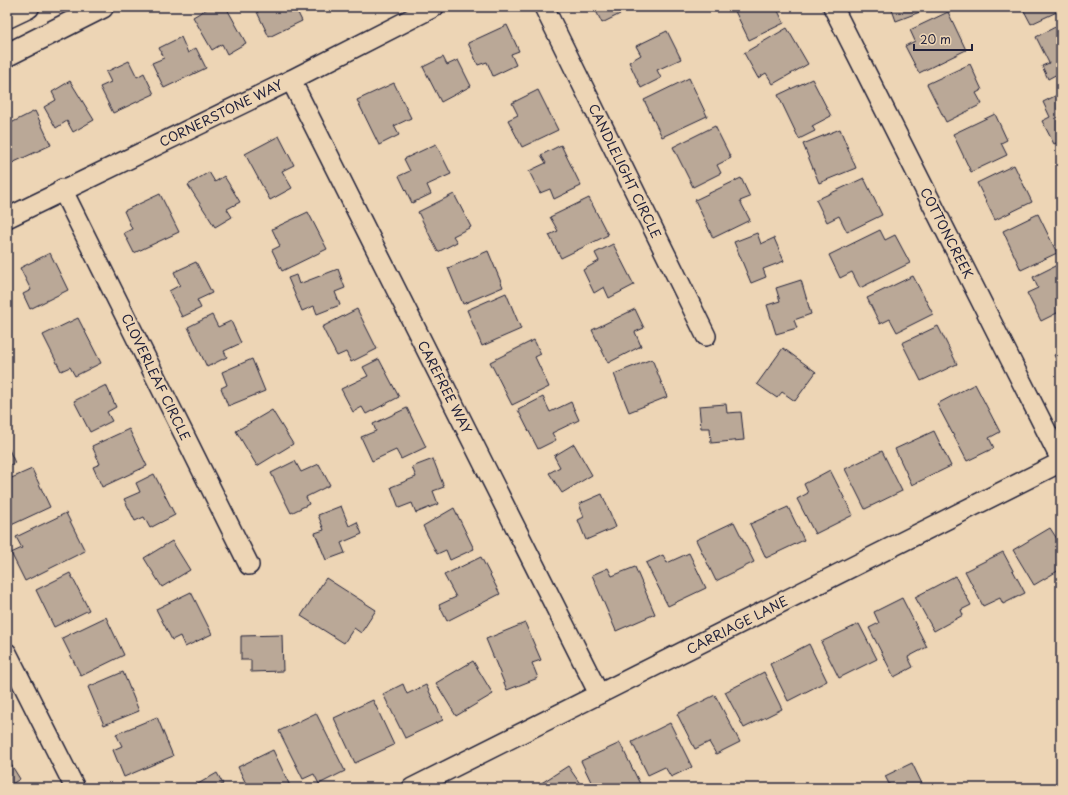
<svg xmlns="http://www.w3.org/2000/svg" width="1068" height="795" viewBox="0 0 1068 795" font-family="'Playpen Sans',sans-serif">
<rect width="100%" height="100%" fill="#edd5b5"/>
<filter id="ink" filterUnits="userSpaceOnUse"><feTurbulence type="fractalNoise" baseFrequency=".025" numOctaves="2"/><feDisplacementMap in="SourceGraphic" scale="8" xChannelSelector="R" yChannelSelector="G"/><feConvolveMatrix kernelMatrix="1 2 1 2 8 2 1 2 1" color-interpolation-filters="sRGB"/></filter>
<g filter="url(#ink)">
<!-- building -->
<g fill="#baa897" stroke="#22223b">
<polygon points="210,7 226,7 246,43 227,54 222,44 212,50 193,17"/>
<polygon points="266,7 295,7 302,21 269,37 257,12"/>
<polygon points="594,7 634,7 602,23"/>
<polygon points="733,7 776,7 784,23 749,40"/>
<polygon points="891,7 933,7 896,21"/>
<polygon points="1022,7 1061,7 1061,10 1031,24"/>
<polygon points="948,12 966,50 919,73 905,46 915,41 910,30"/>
<polygon points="1061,24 1061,72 1048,79 1042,66 1049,63 1036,37"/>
<polygon points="507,25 519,51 511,54 516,65 493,76 487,62 478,65 468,43"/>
<polygon points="787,28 808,64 773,84 766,73 758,78 744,53"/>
<polygon points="667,31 681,59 657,70 661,78 641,88 629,62 641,55 636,46"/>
<polygon points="181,37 188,53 196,48 206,68 164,88 152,63 164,58 159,48"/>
<polygon points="443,57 447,65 458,60 471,86 441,102 423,67"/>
<polygon points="129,61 137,77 144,73 154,94 113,113 100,87 111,82 106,72"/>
<polygon points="970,64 982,90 976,93 982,104 946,122 927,84"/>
<polygon points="689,78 707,116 662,137 644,100"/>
<polygon points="812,79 831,116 812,126 815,131 799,139 778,95"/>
<polygon points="70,81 94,120 73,132 67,121 56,128 44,107 56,100 52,92"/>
<polygon points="394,83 411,118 394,126 399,135 379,145 357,100"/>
<polygon points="538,90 558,130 522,147 508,120 518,115 512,103"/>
<polygon points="1061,93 1061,141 1054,144 1042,121 1050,117 1043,102"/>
<polygon points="35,111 51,145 10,164 7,158 7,137 11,135 7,125"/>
<polygon points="995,114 1007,140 1001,143 1007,155 971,172 953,134"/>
<polygon points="715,126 731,158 717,165 721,173 693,187 673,147"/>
<polygon points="840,129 856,168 819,183 803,144"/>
<polygon points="279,136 294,165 282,171 292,188 270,200 245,154"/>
<polygon points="436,144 451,174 427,185 431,194 412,203 399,176 410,171 404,159"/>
<polygon points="561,145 581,186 554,199 550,189 540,193 529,171 546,163 541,155"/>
<polygon points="1014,165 1032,202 995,220 977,183"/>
<polygon points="209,172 215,182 224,176 240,202 227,209 232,217 215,227 188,185"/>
<polygon points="741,178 750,197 740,201 750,220 713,238 695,200"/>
<polygon points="864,178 882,215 847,232 839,216 827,222 816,200"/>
<polygon points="160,194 179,232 134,253 124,233 132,229 124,211"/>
<polygon points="454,194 471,227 453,236 457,242 438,252 418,212"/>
<polygon points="589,198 608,235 561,258 549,235 558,231 550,217"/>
<polygon points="308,212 327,249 282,271 272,250 280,246 272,229"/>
<polygon points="1038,214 1057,253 1021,270 1003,231"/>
<polygon points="880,230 885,240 895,235 910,263 860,288 852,272 840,278 829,255"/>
<polygon points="757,233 761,244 774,238 784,261 763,269 766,277 751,283 734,242"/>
<polygon points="613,244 634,285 609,298 604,287 594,293 583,270 599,261 595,253"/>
<polygon points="488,251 503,287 463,304 448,268"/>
<polygon points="50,253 68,290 30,309 23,294 31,290 20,268"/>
<polygon points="196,262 212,293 197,300 201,308 182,317 169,291 180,285 174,272"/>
<polygon points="1061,263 1061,311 1041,321 1027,293 1038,288 1033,277"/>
<polygon points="338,269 345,288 335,292 340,305 317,314 314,306 302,311 288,278 296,275 299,284"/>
<polygon points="913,276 933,314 897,332 890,319 880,324 867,298"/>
<polygon points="801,280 811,314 794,320 797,328 776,334 767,305 780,301 776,288"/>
<polygon points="506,293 521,329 482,346 467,310"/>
<polygon points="357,309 377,349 351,362 346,352 337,356 322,327"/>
<polygon points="635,309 644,328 635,332 641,346 608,363 592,330"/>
<polygon points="212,315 218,327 231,321 241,343 224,351 227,357 207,367 188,327"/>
<polygon points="78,318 101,363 75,376 70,367 61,371 43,335"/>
<polygon points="938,326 957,364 921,381 902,343"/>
<polygon points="534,340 541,354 535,357 549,387 512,405 490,362"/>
<polygon points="783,348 816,372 795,401 782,392 777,398 757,384"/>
<polygon points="1061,352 1061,370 1054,355"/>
<polygon points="252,359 265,391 228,406 221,388 227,385 222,372"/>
<polygon points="379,359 399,397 366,414 362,407 353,412 341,389 368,376 363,367"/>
<polygon points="652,359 667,397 629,412 614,374"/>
<polygon points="975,384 1000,432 989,438 994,448 967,461 937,404"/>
<polygon points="106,385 116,407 107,412 112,421 90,432 74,401"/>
<polygon points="543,397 550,412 571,402 579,420 552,433 556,440 538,449 518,410"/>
<polygon points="726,404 727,413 741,412 744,440 711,443 710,428 701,428 699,406"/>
<polygon points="407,408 426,447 401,459 396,450 372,461 361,437 376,431 373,424"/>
<polygon points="272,410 293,444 257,466 236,431"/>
<polygon points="129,429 147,466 102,487 93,467 100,464 92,446"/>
<polygon points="934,431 951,466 912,485 895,449"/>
<polygon points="574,444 592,475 562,493 549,473 560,467 554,456"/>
<polygon points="7,445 15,463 7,466"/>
<polygon points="882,451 902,491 865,509 845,469"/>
<polygon points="433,459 444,487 433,491 438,504 416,513 412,503 399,508 391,487 416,477 412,467"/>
<polygon points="295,461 301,472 319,464 330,485 306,497 309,504 291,513 271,473"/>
<polygon points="32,469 50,507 7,527 7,480"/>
<polygon points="830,470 853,515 815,534 797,499 808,493 804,484"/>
<polygon points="154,474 175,515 150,528 144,517 135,521 124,499 140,492 136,483"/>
<polygon points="602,494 616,527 586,540 578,520 584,517 579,504"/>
<polygon points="341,506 349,526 357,522 362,534 341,543 345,553 326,560 315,533 324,530 318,515"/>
<polygon points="788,507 804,540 766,558 750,524"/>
<polygon points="454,508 474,549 450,560 446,550 437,554 423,526"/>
<polygon points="66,513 85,551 25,581 11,553 22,548 16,537"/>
<polygon points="734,522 754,562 716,581 696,540"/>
<polygon points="1050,528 1061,545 1061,569 1034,585 1013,550"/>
<polygon points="172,541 190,570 162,587 144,558"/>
<polygon points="1003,552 1025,593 1003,604 1000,598 983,606 965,571"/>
<polygon points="689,553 706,588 668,606 646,563 663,555 667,563"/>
<polygon points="481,557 500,594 447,621 439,605 456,597 444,575"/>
<polygon points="635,567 655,614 616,631 592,575 608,568 612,576"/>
<polygon points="70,573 89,610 54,627 36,590"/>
<polygon points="955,576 971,605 961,610 963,615 934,631 915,597"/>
<polygon points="326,578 376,610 361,633 354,628 344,643 301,616"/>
<polygon points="191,592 212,634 185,647 180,636 172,640 156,609"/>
<polygon points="902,598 927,647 908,657 913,667 894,677 869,628 879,623 874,612"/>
<polygon points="106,617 124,655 81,676 62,638"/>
<polygon points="525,623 541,660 532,663 538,678 507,690 486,639"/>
<polygon points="859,624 877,659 839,678 821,642"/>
<polygon points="282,635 283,671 251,672 251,660 241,660 241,636"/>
<polygon points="809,644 827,681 788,701 770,664"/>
<polygon points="473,661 493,694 456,716 436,683"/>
<polygon points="123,672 139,711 104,725 88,687"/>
<polygon points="764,672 782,709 744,728 725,692"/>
<polygon points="403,684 407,694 426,685 443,720 405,738 383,694"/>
<polygon points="715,695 740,742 716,754 709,742 695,749 677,714"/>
<polygon points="373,700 394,745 355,763 334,718"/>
<polygon points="316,713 345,771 319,784 314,774 303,779 279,731"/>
<polygon points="157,717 173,756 124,777 113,750 122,746 116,734"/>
<polygon points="670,723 692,767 671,777 665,767 648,775 632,742"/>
<polygon points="620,743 642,788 594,788 581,761"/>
<polygon points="273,750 291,788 248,788 238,767"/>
<polygon points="7,758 20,779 7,787"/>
<polygon points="912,763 924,788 891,788 885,776"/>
<polygon points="568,766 583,788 543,788 540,784"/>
<polygon points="217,773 223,784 216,788 191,788"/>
</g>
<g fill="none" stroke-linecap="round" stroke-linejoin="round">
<defs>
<g id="minor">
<polyline points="544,7 706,336"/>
<polyline points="833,7 1061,460"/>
<polyline points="291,80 599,694"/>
<polyline points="62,189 249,565"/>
<polyline points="7,218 291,80 434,7"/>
<polyline points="7,653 75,788"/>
<polyline points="412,788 1061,462"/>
</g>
<g id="major">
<polyline points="7,17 28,7"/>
<polyline points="7,55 102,7"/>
</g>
</defs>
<!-- minor casing -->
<use href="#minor" stroke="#22223b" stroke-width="22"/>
<!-- major casing -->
<use href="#major" stroke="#22223b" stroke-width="25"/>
<!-- minor -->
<use href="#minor" stroke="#edd5b5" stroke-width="19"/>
<!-- major -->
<use href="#major" stroke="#edd5b5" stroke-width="22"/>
</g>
</g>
<g text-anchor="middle" stroke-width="3" stroke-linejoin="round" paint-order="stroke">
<!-- street labels -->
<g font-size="13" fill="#22223b" stroke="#edd5b5">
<text transform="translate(221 113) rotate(-26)" y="5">CORNERSTONE WAY</text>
<text transform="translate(625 171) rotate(64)" y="5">CANDLELIGHT CIRCLE</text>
<text transform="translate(947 233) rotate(63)" y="5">COTTONCREEK</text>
<text transform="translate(156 377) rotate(64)" y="5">CLOVERLEAF CIRCLE</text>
<text transform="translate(445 387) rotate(63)" y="5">CAREFREE WAY</text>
<text transform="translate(737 625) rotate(-27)" y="5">CARRIAGE LANE</text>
</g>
</g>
<!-- margin -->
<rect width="1068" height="795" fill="none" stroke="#edd5b5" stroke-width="24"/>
<rect x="12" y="12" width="1044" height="771" fill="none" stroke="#22223b" stroke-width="1.5" filter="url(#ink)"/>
<!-- scale -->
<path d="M914 44v6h58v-6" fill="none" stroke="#22223b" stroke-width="2"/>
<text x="920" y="44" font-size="12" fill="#22223b" stroke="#edd5b5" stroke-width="3" paint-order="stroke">20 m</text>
</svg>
